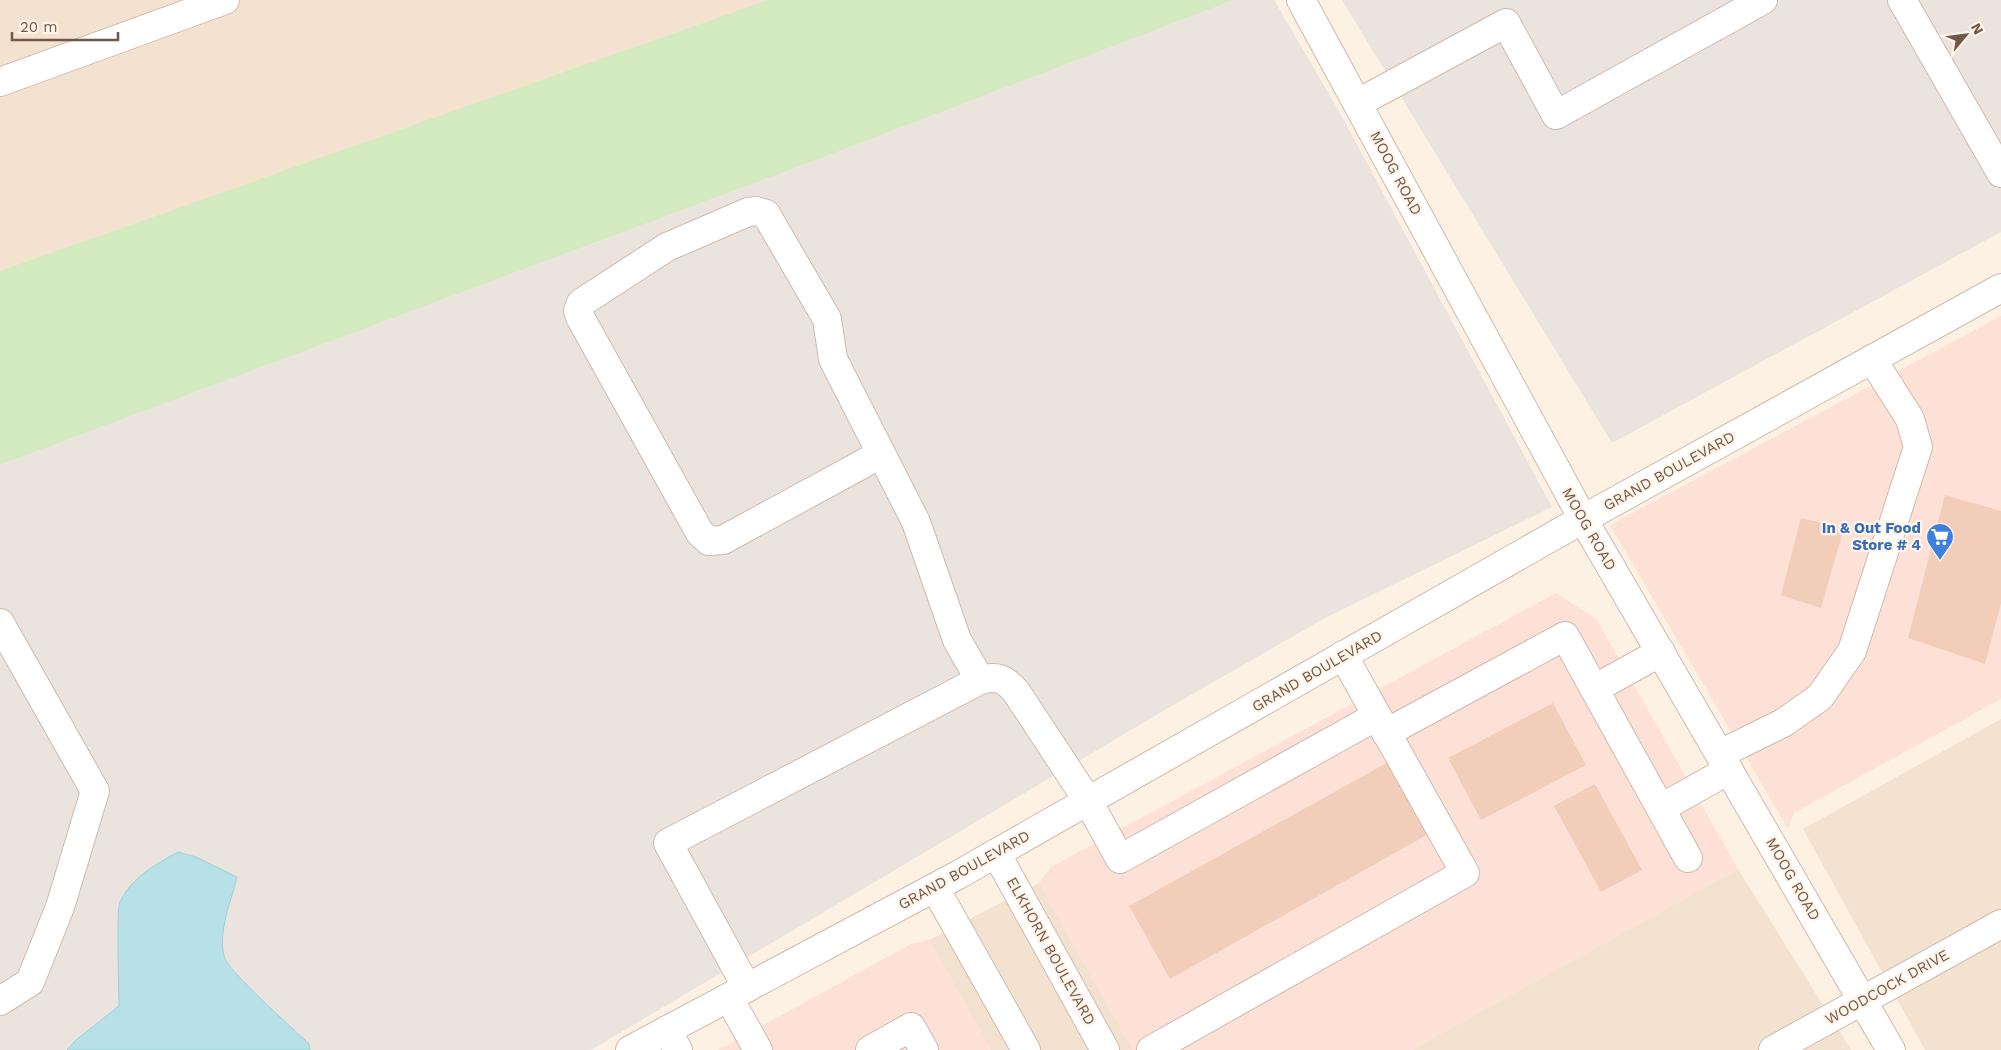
<svg xmlns="http://www.w3.org/2000/svg" width="2001" height="1050" viewBox="0 0 2001 1050" font-family="'Work Sans',sans-serif">
<rect width="100%" height="100%" fill="#fcf1e3"/>
<!-- residential -->
<g fill="#f4e2d1">
<polygon points="0,0 779,0 0,283"/>
<polygon points="2001,719 2001,1050 1925,1050 1803,829"/>
<polygon points="1738,869 1851,1050 1411,1050"/>
<polygon points="1039,883 1133,1050 991,1050 929,940"/>
</g>
<!-- commercial -->
<g fill="#fde0d6">
<polygon points="2001,316 2001,699 1794,813 1788,829 1610,525"/>
<polygon points="1556,593 1597,620 1738,869 1411,1050 1133,1050 1039,883 1051,867"/>
<polygon points="929,940 991,1050 718,1050 911,944"/>
</g>
<!-- industrial -->
<g fill="#ebe3de">
<polygon points="1234,0 1274,0 1340,113 1552,507 1325,618 1168,708 591,1050 0,1050 0,465 803,165"/>
<polygon points="1342,0 2001,0 2001,232 1612,443"/>
</g>
<!-- green -->
<polygon fill="#d4eac1" points="768,0 1234,0 803,165 0,465 0,271"/>
<!-- water -->
<path fill="#b7e1e6" stroke="#9dd2d8" d="M178,852L196,857L237,877C231,902 218,931 224,956C227,971 295,1030 309,1044L310,1050H67L76,1040L119,1006C119,989 116,911 120,902C131,878 156,864 178,852Z"/>
<!-- building -->
<g fill="#f2cdba">
<polygon points="1945,495 2001,511 2001,603 1985,664 1908,638"/>
<polygon points="1801,518 1844,528 1821,608 1781,595"/>
<polygon points="1553,703 1586,765 1481,820 1448,758"/>
<polygon points="1392,760 1432,832 1170,979 1129,906"/>
<polygon points="1595,784 1642,870 1601,892 1554,806"/>
</g>
<g fill="none" stroke-linecap="round" stroke-linejoin="round">
<defs>
<g id="minor">
<polyline points="1301,0 1583,519 1891,1050"/>
<polyline points="1902,0 2001,173"/>
<polyline points="0,82 225,0"/>
<polyline points="1358,103 1506,23 1556,115 1763,0"/>
<polyline points="881,454 723,540 709,541 700,533 580,317 578,311 581,303 667,247 748,212 756,211 766,214 827,319 833,359 916,522 957,640 980,680"/>
<polyline points="0,623 95,791 60,907 30,982 0,1001"/>
<polyline points="1594,689 1661,652"/>
<polyline points="1386,733 1565,636 1688,858"/>
<polyline points="1720,754 1783,723 1820,697 1852,651 1918,447 1910,419 1872,359"/>
<polyline points="1661,808 1729,770"/>
<polyline points="996,853 1105,1050"/>
<polyline points="935,888 1026,1050"/>
<path d="M747,988L668,843L980,680C997,675 1006,679 1017,693L1088,801L1120,859L1377,716"/>
<polyline points="729,998 758,1050"/>
<polyline points="667,1030 678,1050"/>
<polyline points="630,1050 958,875 1583,519 2001,288"/>
<polyline points="870,1050 911,1027 924,1050"/>
<polyline points="1151,1050 1465,873 1343,655"/>
<polyline points="1773,1050 2001,924"/>
</g>
</defs>
<!-- minor casing -->
<use href="#minor" stroke="#d0baac" stroke-width="30"/>
<!-- minor -->
<use href="#minor" stroke="#fff" stroke-width="28"/>
</g>
<!-- icons -->
<defs>
<symbol id="supermarket-pin" viewBox="-11 -11 22 30"><path d="M0 17L-7.5 6A9.5 9.5 0 1 1 7.5 6Z" fill="#3f7fe0" stroke="#fff5e9"/><path d="M-6-5.5h2.5l.6 2H6L4.5 2H-2.5L-4.4-4H-6ZM-1.5 3.2a1.3 1.3 0 1 0 .1 0ZM3 3.2a1.3 1.3 0 1 0 .1 0Z" fill="#fff"/></symbol>
</defs>
<g fill-rule="evenodd">
<use href="#supermarket-pin" x="1924" y="521" width="32" height="43"/>
</g>
<g text-anchor="middle" stroke-width="4.5" stroke-linejoin="round" paint-order="stroke">
<!-- street labels -->
<g font-size="15" fill="#745649" stroke="#fff5e9">
<text transform="translate(1396 173) rotate(62)" y="5">MOOG ROAD</text>
<text transform="translate(1669 471) rotate(-29)" y="5">GRAND BOULEVARD</text>
<text transform="translate(1589 529) rotate(60)" y="5">MOOG ROAD</text>
<text transform="translate(1317 671) rotate(-30)" y="5">GRAND BOULEVARD</text>
<text transform="translate(964 870) rotate(-29)" y="5">GRAND BOULEVARD</text>
<text transform="translate(1793 879) rotate(60)" y="5">MOOG ROAD</text>
<text transform="translate(1051 951) rotate(61)" y="5">ELKHORN BOULEVARD</text>
<text transform="translate(1887 987) rotate(-29)" y="5">WOODCOCK DRIVE</text>
</g>
<!-- shop labels -->
<g font-size="15" font-weight="bold" fill="#366cbe" stroke="#fff5e9" text-anchor="end">
<text x="1921" y="533">In &amp; Out Food<tspan x="1921" dy="17">Store # 4</tspan></text>
</g>
</g>
<!-- north arrow -->
<g transform="translate(1966 35) rotate(61)" stroke="#fff5e9" stroke-width="4" paint-order="stroke">
<path d="M0-4L9 19L0 12L-9 19Z" fill="#745649"/>
<text y="-8" font-size="14" font-weight="bold" text-anchor="middle" fill="#745649">N</text>
</g>
<!-- scale -->
<path d="M12 32v8h106v-8" fill="none" stroke="#745649" stroke-width="2.5"/>
<text x="20" y="32" font-size="15" fill="#745649" stroke="#fff5e9" stroke-width="4" paint-order="stroke">20 m</text>
</svg>
